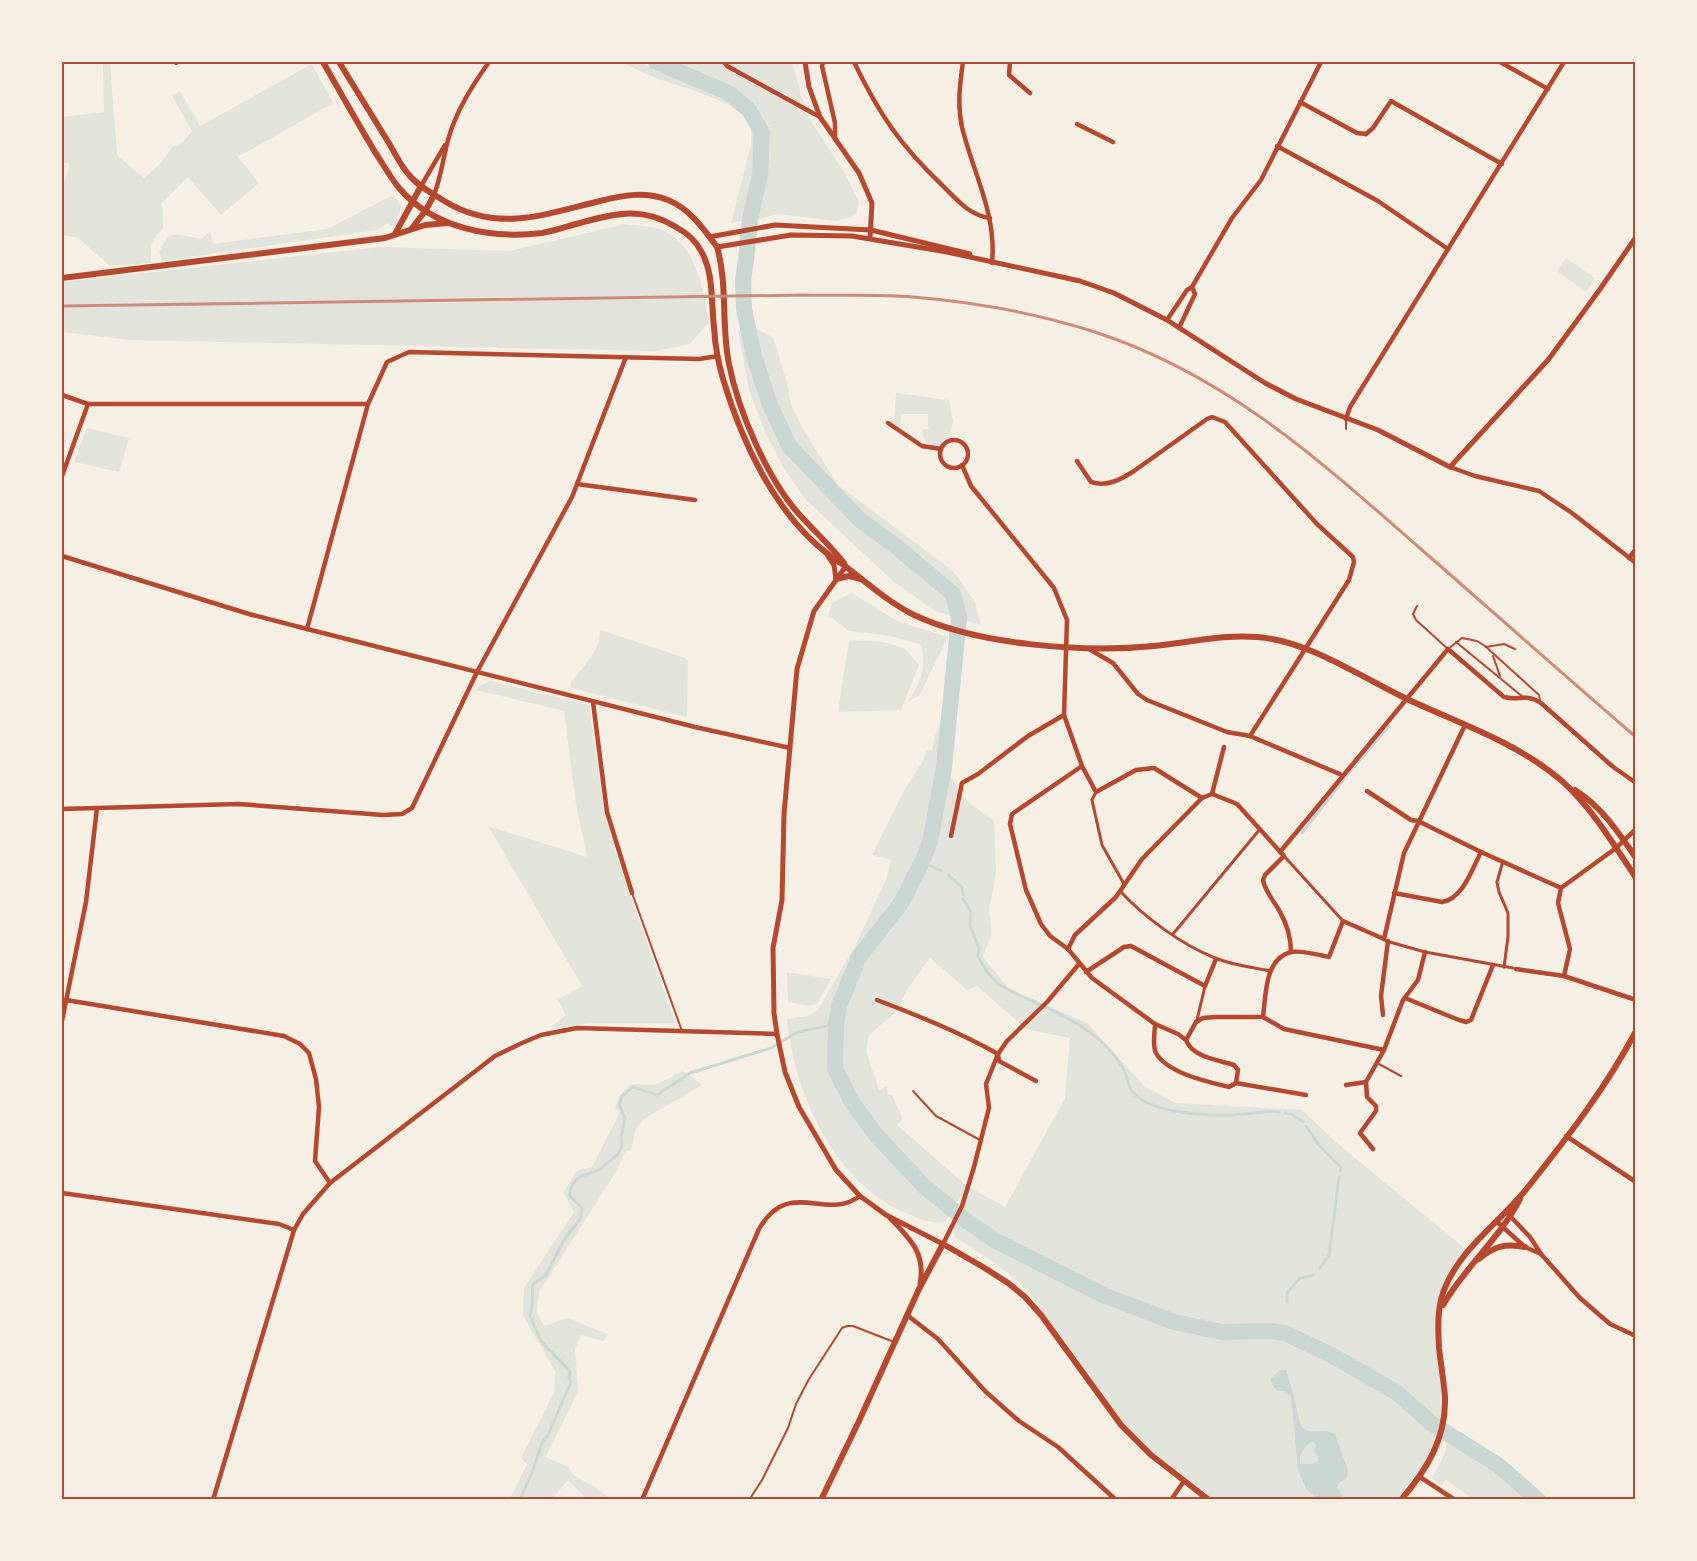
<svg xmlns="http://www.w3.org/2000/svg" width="1697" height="1561" viewBox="0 0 1697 1561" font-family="'Archivo Narrow',sans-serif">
<rect width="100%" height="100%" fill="#f6efe4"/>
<!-- green -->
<g fill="#e2e4dc" fill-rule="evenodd">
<path d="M103,62H110L117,155L144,178L160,164L173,146L182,143L192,131L172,96L180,91L200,126L312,64L333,103L238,157L259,183L221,215L188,177L162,203L163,229C149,240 151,247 151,263L110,266L78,238L62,235V187L70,164L62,162V117L104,112Z"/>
<path d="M621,62H640L666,74L723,96L740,106L753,118L760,133L747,220L731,223L751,145C751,136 752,125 746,118C728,97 677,87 651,76C641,72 631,66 621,62Z"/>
<polygon points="665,62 792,62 807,115 844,172 859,202 856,215 837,221 778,214 755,220 769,126 754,104 727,88"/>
<path d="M393,195C404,205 401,215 394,227L387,223L377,230L162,261L159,252L167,237L176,234L202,239L210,231L213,244L327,229Z"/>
<path d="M625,224C636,226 651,225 662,230C697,245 703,289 709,322L690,344L656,351L130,340L62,332V282L381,247L510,251Z"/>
<polygon points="1566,258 1595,278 1586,292 1557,271"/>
<polygon points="752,327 773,337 787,382 791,405 804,431 838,485 954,572 975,602 981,625 935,611 894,582 806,500 785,470 766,434 749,390 738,330"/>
<path d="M896,393L949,400L953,421L949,442L941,449C930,447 922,441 922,430L930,428L928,427V414H901L900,427L896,429L888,423L894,420Z"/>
<polygon points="87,428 129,438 119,472 74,462"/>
<path d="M852,593L897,621L948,637L919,696L909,701C919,682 929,666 920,644L891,636L849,631L828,615L833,602Z"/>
<path d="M600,630L685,658L688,662L687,717L571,688V682C584,666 600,651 600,630Z"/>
<polygon points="849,640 883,642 904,648 919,665 901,710 838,712"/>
<polygon points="490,681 589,705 604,811 615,851 675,1023 594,1023 550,1028 566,1015 558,1000 582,986 488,826 587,857 576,804 564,711 476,690 481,685"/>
<path d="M943,717L953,720L948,773L966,800L994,821L996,874L989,910L992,933L983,957L1010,990L1087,1023L1145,1087L1176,1103L1302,1110L1337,1143L1468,1251L1455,1268L1439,1310L1442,1445L1422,1482L1404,1499H1209L1135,1441L1041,1315L1032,1296L1014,1278L995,1263L955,1237L953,1229L965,1189L945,1222C930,1224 920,1219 906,1213C834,1183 794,1092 787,1019L808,1016L818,1010L856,944L886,880L891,860L872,855L905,789L923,761L926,751L932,750L935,736ZM930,958L967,990L977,986L1026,1029L1070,1038L1065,1098L1005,1207L967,1186L897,1125L901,1121L902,1117L892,1095L888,1094L887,1086L879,1090L866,1051L869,1035L896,1012L908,988Z"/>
<polygon points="787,972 831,979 817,1004 810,1006 788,1002"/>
<polygon points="683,1071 702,1085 644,1119 636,1129 631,1150 625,1152 614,1175 539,1292 537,1313 544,1326 568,1318 607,1334 604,1341 581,1335 575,1349 578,1391 545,1457 569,1467 573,1475 595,1487 611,1499 587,1499 568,1480 552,1499 510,1499 527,1464 521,1458 554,1393 555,1371 523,1315 524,1288 574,1212 563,1192 578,1170 592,1167 620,1112 615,1108 619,1096 630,1084 655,1085"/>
<polygon points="1449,1437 1519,1486 1534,1499 1473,1499 1446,1480 1441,1485 1432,1478 1443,1458"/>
</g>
<!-- water -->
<path fill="#c9d6d2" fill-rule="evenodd" d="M1280,1370H1286L1293,1393L1301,1427C1315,1436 1320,1427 1335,1434L1348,1471L1347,1478L1339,1483L1337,1488L1345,1499H1318L1306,1489L1298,1469L1291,1396L1285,1391H1278L1273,1386L1271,1379ZM1312,1442L1315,1443L1316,1446L1314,1450L1318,1458V1461L1311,1464H1300C1299,1455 1303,1446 1312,1442Z"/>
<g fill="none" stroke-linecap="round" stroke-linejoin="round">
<!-- stream -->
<g stroke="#c9d6d2" stroke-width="3">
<polyline points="1346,776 1389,726"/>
<polyline points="1302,833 1344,779"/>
<polyline points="922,862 942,871"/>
<polyline points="948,875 962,887 963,895"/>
<polyline points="963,899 971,912 970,926 979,948 978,957 988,973 998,984 1021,996"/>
<path d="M1024,997C1061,1014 1103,1032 1124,1070"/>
<path d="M1125,1073C1128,1078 1128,1085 1131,1090C1146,1113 1207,1116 1233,1115C1248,1115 1263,1110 1279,1112"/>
<polyline points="1285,1113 1291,1114 1303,1122"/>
<polyline points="1306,1126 1319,1145 1341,1168 1340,1171"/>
<polyline points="1320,1268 1329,1255 1339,1177"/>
<polyline points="1287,1302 1287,1293 1300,1278 1314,1275"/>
<path d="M520,1500L533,1470L542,1443L548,1435L571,1382L569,1378L570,1371L541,1341L530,1316C534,1305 531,1295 533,1284L546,1275L564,1240L580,1219L582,1208L569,1195L572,1185L579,1177L599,1170L618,1154L622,1145L621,1138L625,1118L619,1105L622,1096L633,1087L657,1095L690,1073L771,1048L798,1032L836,1024"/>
</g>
<!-- river -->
<polyline stroke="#c9d6d2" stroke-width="16" points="656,62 729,93 749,110 762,132 760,174 750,220 747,251 743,282 744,309 754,356 770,405 789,446 860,520 898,548 953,594 959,618 944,767 930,842 922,862 901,903 859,957 839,1006 836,1024 835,1069 852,1102 876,1135 925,1187 968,1222 996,1241 1103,1295 1174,1322 1222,1332 1271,1331 1285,1333 1333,1356 1396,1392 1431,1423 1498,1465 1538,1500"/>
<!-- service -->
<g stroke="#b5482f" stroke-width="2">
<polyline points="1346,419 1346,429"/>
<polyline points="1417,606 1413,614 1416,620 1448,649 1462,638 1477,641 1485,646 1539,695 1540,701"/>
<polyline points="1456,642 1523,697"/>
<polyline points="1486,647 1504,644 1515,649"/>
<polyline points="1493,656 1500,676"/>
<polyline points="632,893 682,1031"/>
<polyline points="1377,1063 1401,1076"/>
<polyline points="913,1091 936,1116 980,1140"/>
<polyline points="749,1500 762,1480 788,1428 796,1404 809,1379 842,1328 847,1326 853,1326 894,1342"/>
</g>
<!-- pedestrian -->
<g stroke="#b5482f" stroke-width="3">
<polyline points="1096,792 1092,800 1102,845 1124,884"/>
<polyline points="1284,856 1343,921"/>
<polyline points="1503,861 1497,882 1499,892 1508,913 1508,937 1504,967"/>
<path d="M1120,891C1144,917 1182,945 1215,958C1232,965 1251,967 1270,971"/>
<polyline points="1173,934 1260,829"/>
<polyline points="1386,941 1425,952 1513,968"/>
<polyline points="1197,1020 1205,986"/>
</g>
<!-- minor -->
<g stroke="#b5482f" stroke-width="4.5">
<polyline points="176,62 176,63"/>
<polyline points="724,62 727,66 820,117"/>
<polyline points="823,62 822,66 835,123 835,138"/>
<path d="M854,62C879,114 900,145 942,185C957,200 969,215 990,218"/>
<path d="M963,62C960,83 957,105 962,127C973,173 997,214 992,263"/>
<polyline points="1010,62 1009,75 1030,93"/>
<polyline points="1500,62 1548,89"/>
<polyline points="1300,102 1357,133 1366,134 1373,128 1391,101 1502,164"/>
<polyline points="1077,124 1113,142"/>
<polyline points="1277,146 1378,201 1448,249"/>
<polyline points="421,186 445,145"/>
<path d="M434,195C441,177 443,159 448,140C456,111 472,86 489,62"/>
<polyline points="1167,320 1187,290 1192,287 1232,218 1261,180 1321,62"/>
<polyline points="1179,328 1195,294 1192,287"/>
<polyline points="62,395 88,404 368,404"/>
<polyline points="1346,419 1350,407 1564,62"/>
<polyline points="888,423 922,446 941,449"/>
<circle cx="954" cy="454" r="14"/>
<path d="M1077,461L1091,482C1107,487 1120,480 1134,471L1207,419L1212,417L1225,422L1317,524L1353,557L1354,562L1349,580L1250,736"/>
<polyline points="962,465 971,486 1054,588 1067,620 1064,715 1082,766 1096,792 1136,770 1154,768 1202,798"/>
<polyline points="1450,467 1475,476 1539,491 1572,513 1636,563"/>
<polyline points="62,476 88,404"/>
<polyline points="577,484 695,500"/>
<polyline points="62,556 249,614 307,629 695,727 790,748"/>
<polyline points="1629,558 1636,549"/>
<polyline points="307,629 368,404 387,362 409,352 699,359 718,356"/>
<polyline points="1089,649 1113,663 1138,694 1147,700 1227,732 1250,736 1342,775"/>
<polyline points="593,702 607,812 632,893"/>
<polyline points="1082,766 1012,814 1010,824 1026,890 1041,924 1050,936 1068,949 1092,978 1155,1024 1178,1034 1186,1040 1196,1022 1203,1018 1215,1017 1263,1017 1284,1029 1384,1050"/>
<polyline points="1367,791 1411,820 1418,821 1481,852 1561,888"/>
<polyline points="1212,794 1224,747"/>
<polyline points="62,809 238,804 383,815 402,814 412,808 477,672 572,497 626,357"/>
<polyline points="951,836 962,783 978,774 1028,736 1064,715"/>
<path d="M1280,852L1448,649L1504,697C1519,701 1526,693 1541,703L1612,766L1636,783"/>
<path d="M1394,893L1442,902C1463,899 1472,869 1481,852"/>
<path d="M1068,949L1075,935L1116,897L1142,859L1202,798L1212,794L1237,804L1284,856L1265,875L1263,880C1265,891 1273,900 1279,910C1287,924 1291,936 1291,952"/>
<polyline points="1516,969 1564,976 1636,1000"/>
<polyline points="1086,972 1124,947 1131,946 1205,986 1216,959"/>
<polyline points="1564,976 1570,949 1558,903 1561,888 1616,848 1636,829"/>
<polyline points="1405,998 1459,1020 1466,1022 1471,1020 1493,965"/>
<polyline points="66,1000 284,1036 300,1044 309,1053 316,1079 319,1107 315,1161 330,1183"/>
<path d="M877,1000C919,1016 959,1032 998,1054"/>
<polyline points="1383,1015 1381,996 1388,941"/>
<path d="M1263,1017C1266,996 1264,959 1291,952C1302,950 1318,955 1329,957L1343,921L1384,939L1404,853L1465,725"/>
<polyline points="62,1021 86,902 97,808"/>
<path d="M1155,1024C1155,1032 1152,1045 1156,1053C1167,1073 1208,1082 1229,1087L1236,1083L1306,1095"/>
<path d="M1186,1040C1192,1057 1218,1060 1234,1065L1238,1070L1236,1083"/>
<polyline points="998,1054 999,1061 1036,1081"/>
<polyline points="1346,1085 1366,1082"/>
<polyline points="1566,1136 1636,1182"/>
<polyline points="1373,1149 1360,1133 1376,1111 1376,1106 1367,1097 1366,1082 1384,1050 1403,1000 1418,980 1425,952"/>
<polyline points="62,1193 279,1224 294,1230"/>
<polyline points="1509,1215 1530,1237 1541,1254 1580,1298 1610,1324 1636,1336"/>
<polyline points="1496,1221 1525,1247 1541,1254"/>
<polyline points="943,1244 962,1206 974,1167 989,1108 986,1084 998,1054 1007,1041 1047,1002 1079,964"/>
<polyline points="907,1315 938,1339 986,1392 1019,1421 1058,1447 1116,1500"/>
<polyline points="1420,1477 1455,1500"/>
<polyline points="213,1500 294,1230 303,1214 330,1183 495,1056 522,1043 541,1035 577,1028 777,1034"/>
<path d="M642,1500L759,1229C789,1177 825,1222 860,1196"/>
<polyline points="1171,1500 1184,1481"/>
</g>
<!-- tertiary -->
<g stroke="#b5482f" stroke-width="5">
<polyline points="805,62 809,87 820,117 859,173 872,203 870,238"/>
<polyline points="709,237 775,225 871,230 970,254"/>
<polyline points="717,247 791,235 852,236 947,252 1080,281 1114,293 1167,320 1265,383 1296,399 1378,430 1450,467 1548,360 1598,292 1636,237"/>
<polyline points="828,556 834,565 836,579"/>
<polyline points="846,566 814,611 797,669 784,814 782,900 773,948 774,1013 777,1034 785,1072 799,1107 836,1170 860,1196 886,1215 943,1244"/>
<path d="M890,1218C910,1239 926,1253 920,1284"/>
</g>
<!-- secondary -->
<g stroke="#b5482f" stroke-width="6">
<path d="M323,62C340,92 357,122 375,152C383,164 390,177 399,188C434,229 492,239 542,233C554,231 565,227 576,224C614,214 641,205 676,227C685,232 696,241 701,251C714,273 711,303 714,327C715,345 718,362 723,379C742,442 775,514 829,555C836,561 844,564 850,570C871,586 890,603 914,615C978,645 1084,653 1154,646C1189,643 1222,634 1257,637C1310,641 1362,678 1409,700C1461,724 1518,743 1562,781C1592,808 1614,845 1636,878"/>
<path d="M339,62C355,88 371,114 387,140C394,151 400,165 409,175C418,186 433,194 446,202C498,233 546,214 600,201C623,195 645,191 668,200C690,209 703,228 717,247C728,285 721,326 729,364C738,410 767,478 798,513C813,530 830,545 844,563"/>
<polyline points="412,228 426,210 434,195"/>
<polyline points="395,234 421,186"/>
<polyline points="62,278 385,238 425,225 448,223"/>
<polyline points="836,579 849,576 861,579"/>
<path d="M1575,790C1601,806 1619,833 1636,858"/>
<path d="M1479,1259C1494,1246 1506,1243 1525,1247"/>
<path d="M1443,1305C1465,1267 1500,1238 1520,1199"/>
<polyline points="821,1500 859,1421 919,1289 943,1244 983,1267 1008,1283 1025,1297 1041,1315 1121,1425 1151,1455 1209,1500"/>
<path d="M1401,1500C1427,1469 1446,1439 1445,1398C1444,1382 1441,1365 1439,1348C1438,1329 1437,1308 1444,1290C1460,1249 1497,1225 1524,1192C1564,1142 1606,1088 1636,1031"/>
</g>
<!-- rail -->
<path stroke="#cf8b77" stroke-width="3" d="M62,306L805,295C841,296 877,294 913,297C974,302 1036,313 1095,332C1227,375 1320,461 1422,550C1493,612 1564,675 1636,737"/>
</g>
<!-- border -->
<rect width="1697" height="1561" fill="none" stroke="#f6efe4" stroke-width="126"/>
<rect x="63" y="63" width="1571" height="1435" fill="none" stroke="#b5482f" stroke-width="2"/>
</svg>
